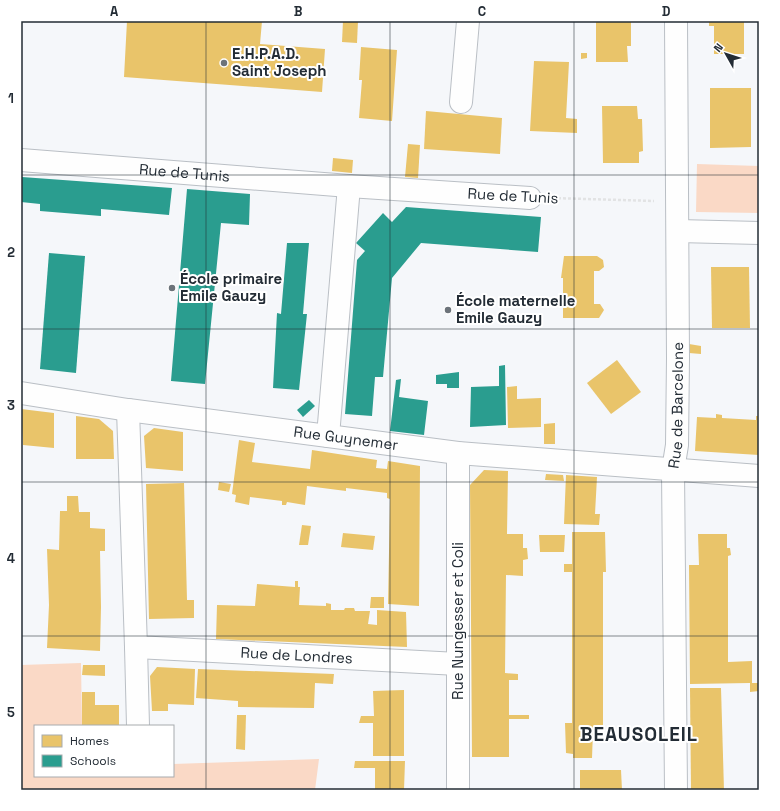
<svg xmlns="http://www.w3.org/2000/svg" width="780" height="811" viewBox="0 0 780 811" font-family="'Space Grotesk',sans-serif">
<rect width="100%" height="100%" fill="#f5f7fa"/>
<!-- green -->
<g fill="#fad9c6">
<polygon points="697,164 759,166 759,213 696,212"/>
<polygon points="81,663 82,726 35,726 35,776 173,776 173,764 319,759 315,790 21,790 21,665"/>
</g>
<!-- homes -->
<g fill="#e9c46a">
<polygon points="127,21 262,21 260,44 325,49 322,92 124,77"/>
<polygon points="343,21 358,21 357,43 342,42"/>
<polygon points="596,21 631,21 631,46 627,46 628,62 596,62"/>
<polygon points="709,21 744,21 744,54 714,54 714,26 709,26"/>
<polygon points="361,47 397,50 392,121 359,118 362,80 359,80"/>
<polygon points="581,53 587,53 587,58 581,59"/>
<polygon points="534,61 569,62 566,118 577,119 577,133 530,131"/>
<polygon points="710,88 751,88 751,147 710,148"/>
<polygon points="602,106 637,106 638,119 642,119 643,151 639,152 639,163 603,163"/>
<polygon points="426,111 502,118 500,154 424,149"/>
<polygon points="408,144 420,145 418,178 405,177"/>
<polygon points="333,158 353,160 352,173 332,171"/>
<polygon points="564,256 597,256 603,260 604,267 599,271 594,271 594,304 600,304 604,310 599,318 563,318 563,306 561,306 561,296 563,296 563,278 561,278"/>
<polygon points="711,267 749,267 750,328 712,328"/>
<polygon points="689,344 701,346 701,354 689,353"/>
<polygon points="617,360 641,392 611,414 587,383"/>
<polygon points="517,386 517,399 541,398 541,427 508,428 507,387"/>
<polygon points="21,409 54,413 54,448 23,445"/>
<polygon points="716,414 722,415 722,418 756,420 756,416 759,416 759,455 695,451 697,417 716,418"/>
<polygon points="76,416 99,419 113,431 114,459 76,459"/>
<polygon points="555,423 555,444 544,444 544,424"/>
<polygon points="154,428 183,432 183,471 146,468 144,436"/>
<polygon points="239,440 255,443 252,462 310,469 312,450 377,460 376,468 387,469 388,461 420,466 419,606 388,604 390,499 387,498 387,493 346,488 346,491 307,486 305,505 287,502 286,505 282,505 282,501 250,497 249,505 235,502 236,495 232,494"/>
<polygon points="484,470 508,471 507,534 523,534 523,548 527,548 528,559 523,560 523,576 506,575 505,673 518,674 518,680 509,680 509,715 529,715 529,719 509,719 509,757 472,757 470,485"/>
<polygon points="546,474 563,475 564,481 545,480"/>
<polygon points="566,475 597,477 595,514 600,514 599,525 564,524"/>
<polygon points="219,482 231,484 229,492 218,490"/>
<polygon points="184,483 187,600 194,600 194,618 149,619 146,484"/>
<polygon points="67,496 78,496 79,512 90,512 90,528 105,529 105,551 100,551 101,607 100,651 47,648 49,605 47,549 59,550 60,511 67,511"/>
<polygon points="302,525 311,526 308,545 299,545"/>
<polygon points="572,532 605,532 606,572 603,572 603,731 593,731 592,758 573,758 573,754 566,753 565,723 572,723 572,572 564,572 564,564 572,564"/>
<polygon points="343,533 375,536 373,550 341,547"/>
<polygon points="698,534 727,534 727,548 730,548 731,555 728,556 728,662 752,661 752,683 759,683 759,691 750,692 750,683 690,684 689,565 699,565"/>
<polygon points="539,535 565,535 564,552 540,552"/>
<polygon points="295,581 298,581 298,587 300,587 299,605 326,606 326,603 331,604 331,610 344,610 345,608 354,608 355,611 370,611 368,624 377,625 377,610 406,612 407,647 216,639 217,605 255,606 257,584 295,587"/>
<polygon points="371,597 384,597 384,608 370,608"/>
<polygon points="83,665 105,665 105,676 82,675"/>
<polygon points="157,667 195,669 194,705 168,704 168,711 152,711 150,676"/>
<polygon points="198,669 334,674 333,684 315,683 314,708 238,707 238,701 196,698"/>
<polygon points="690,688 721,688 724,790 691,790"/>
<polygon points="404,690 404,756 373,756 373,723 359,723 361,716 374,716 373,691"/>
<polygon points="82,692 95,692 95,705 119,705 119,726 82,726"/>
<polygon points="237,715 246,715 245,750 236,749"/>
<polygon points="355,761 405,761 404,790 375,790 375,768 354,768"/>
<polygon points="580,770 621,770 622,790 580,790"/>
</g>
<!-- schools -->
<g fill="#2a9d8f">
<polygon points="22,177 172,188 169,215 101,209 101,216 40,211 40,204 21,202"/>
<polygon points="187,189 250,194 249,225 221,223 205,384 171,381"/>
<polygon points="406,207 541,217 538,252 421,243 392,278 383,377 375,377 372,416 345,414 357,260 365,251 356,243 383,213 392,222"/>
<polygon points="287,243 309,243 303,314 307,314 299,390 273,388 277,313 281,314"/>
<polygon points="49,253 85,256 76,373 40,369"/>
<polygon points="505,365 506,425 470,427 471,387 499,386 499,366"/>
<polygon points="459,372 459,388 447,388 447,384 436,384 436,375"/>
<polygon points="401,379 399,397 428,401 424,435 390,431 396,380"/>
<polygon points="309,400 315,406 303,417 297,410"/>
</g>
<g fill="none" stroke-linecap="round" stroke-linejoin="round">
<defs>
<g id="street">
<polyline points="461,102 468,21"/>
<path id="s1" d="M21,160L349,186L530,198"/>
<polyline points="678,231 759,233"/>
<path id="s2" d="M21,393L128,410L458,453L759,476"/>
<path id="s3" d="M128,410L136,647L458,664"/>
<polyline points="328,436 349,186"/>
<polyline points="458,453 458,790"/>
<polyline points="136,647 138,726"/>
<path id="s4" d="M676,790L673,470L677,445L678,358L676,21"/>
</g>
</defs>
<!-- street casing -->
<use href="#street" stroke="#babfc5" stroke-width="24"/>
<!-- path -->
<polyline stroke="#e2e3e4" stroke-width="2.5" stroke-dasharray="3 2" stroke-linecap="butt" points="553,198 654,201"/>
<!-- street -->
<use href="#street" stroke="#fefefe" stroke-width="22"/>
</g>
<!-- grid -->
<path fill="none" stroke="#232c35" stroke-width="1" stroke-opacity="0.55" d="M206,21V790M390,21V790M574,21V790M21,175H759M21,329H759M21,482H759M21,636H759"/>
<!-- markers -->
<g fill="#6c737a" stroke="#fff" stroke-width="1.5">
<circle cx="224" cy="63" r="4"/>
<circle cx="172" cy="288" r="4"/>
<circle cx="448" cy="310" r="4"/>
</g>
<g text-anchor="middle" stroke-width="4" stroke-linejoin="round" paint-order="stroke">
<!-- poi labels -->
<g font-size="15" font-weight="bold" fill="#232c35" stroke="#fff" text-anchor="start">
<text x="232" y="59">E.H.P.A.D.<tspan x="232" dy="17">Saint Joseph</tspan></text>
<text x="180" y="284">École primaire<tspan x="180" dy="17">Emile Gauzy</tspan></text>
<text x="456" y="306">École maternelle<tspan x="456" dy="17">Emile Gauzy</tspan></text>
</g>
<!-- street labels -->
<g font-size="15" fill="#232c35" stroke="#fff">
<text dy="5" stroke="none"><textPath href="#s1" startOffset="164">Rue de Tunis</textPath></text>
<text transform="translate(513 196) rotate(3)" y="5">Rue de Tunis</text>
<text dy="5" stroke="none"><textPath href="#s4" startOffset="385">Rue de Barcelone</textPath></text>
<text dy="5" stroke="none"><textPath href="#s2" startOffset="328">Rue Guynemer</textPath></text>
<text transform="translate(458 621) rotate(-90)" y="5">Rue Nungesser et Coli</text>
<text dy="5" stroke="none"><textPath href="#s3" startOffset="398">Rue de Londres</textPath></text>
</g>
<!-- district labels -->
<g font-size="19" font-weight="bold" letter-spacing="1" fill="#232c35" stroke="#fff">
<text x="639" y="741">BEAUSOLEIL</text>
</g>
</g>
<!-- border -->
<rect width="780" height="811" fill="none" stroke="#ffffff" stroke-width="44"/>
<!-- legend -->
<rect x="34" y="725" width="140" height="52" fill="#ffffff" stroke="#a7abae"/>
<rect x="42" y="735" width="20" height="12" fill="#e9c46a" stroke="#a7abae"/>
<text x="70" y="745" font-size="12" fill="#232c35">Homes</text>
<rect x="42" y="755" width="20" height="12" fill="#2a9d8f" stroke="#a7abae"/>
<text x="70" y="765" font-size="12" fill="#232c35">Schools</text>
<!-- north arrow -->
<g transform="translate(726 54) rotate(309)" stroke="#ffffff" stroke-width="3" paint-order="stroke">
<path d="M0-3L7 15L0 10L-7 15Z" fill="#232c35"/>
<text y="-6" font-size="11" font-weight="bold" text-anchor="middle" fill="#232c35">N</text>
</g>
<rect x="22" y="22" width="736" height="767" fill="none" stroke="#232c35" stroke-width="1.5"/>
<g font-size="13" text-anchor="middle" font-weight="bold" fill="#232c35">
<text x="114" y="16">A</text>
<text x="298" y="16">B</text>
<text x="482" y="16">C</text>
<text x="666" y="16">D</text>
<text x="11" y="103">1</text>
<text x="11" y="257">2</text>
<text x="11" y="410">3</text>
<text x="11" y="563">4</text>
<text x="11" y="717">5</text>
</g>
</svg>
